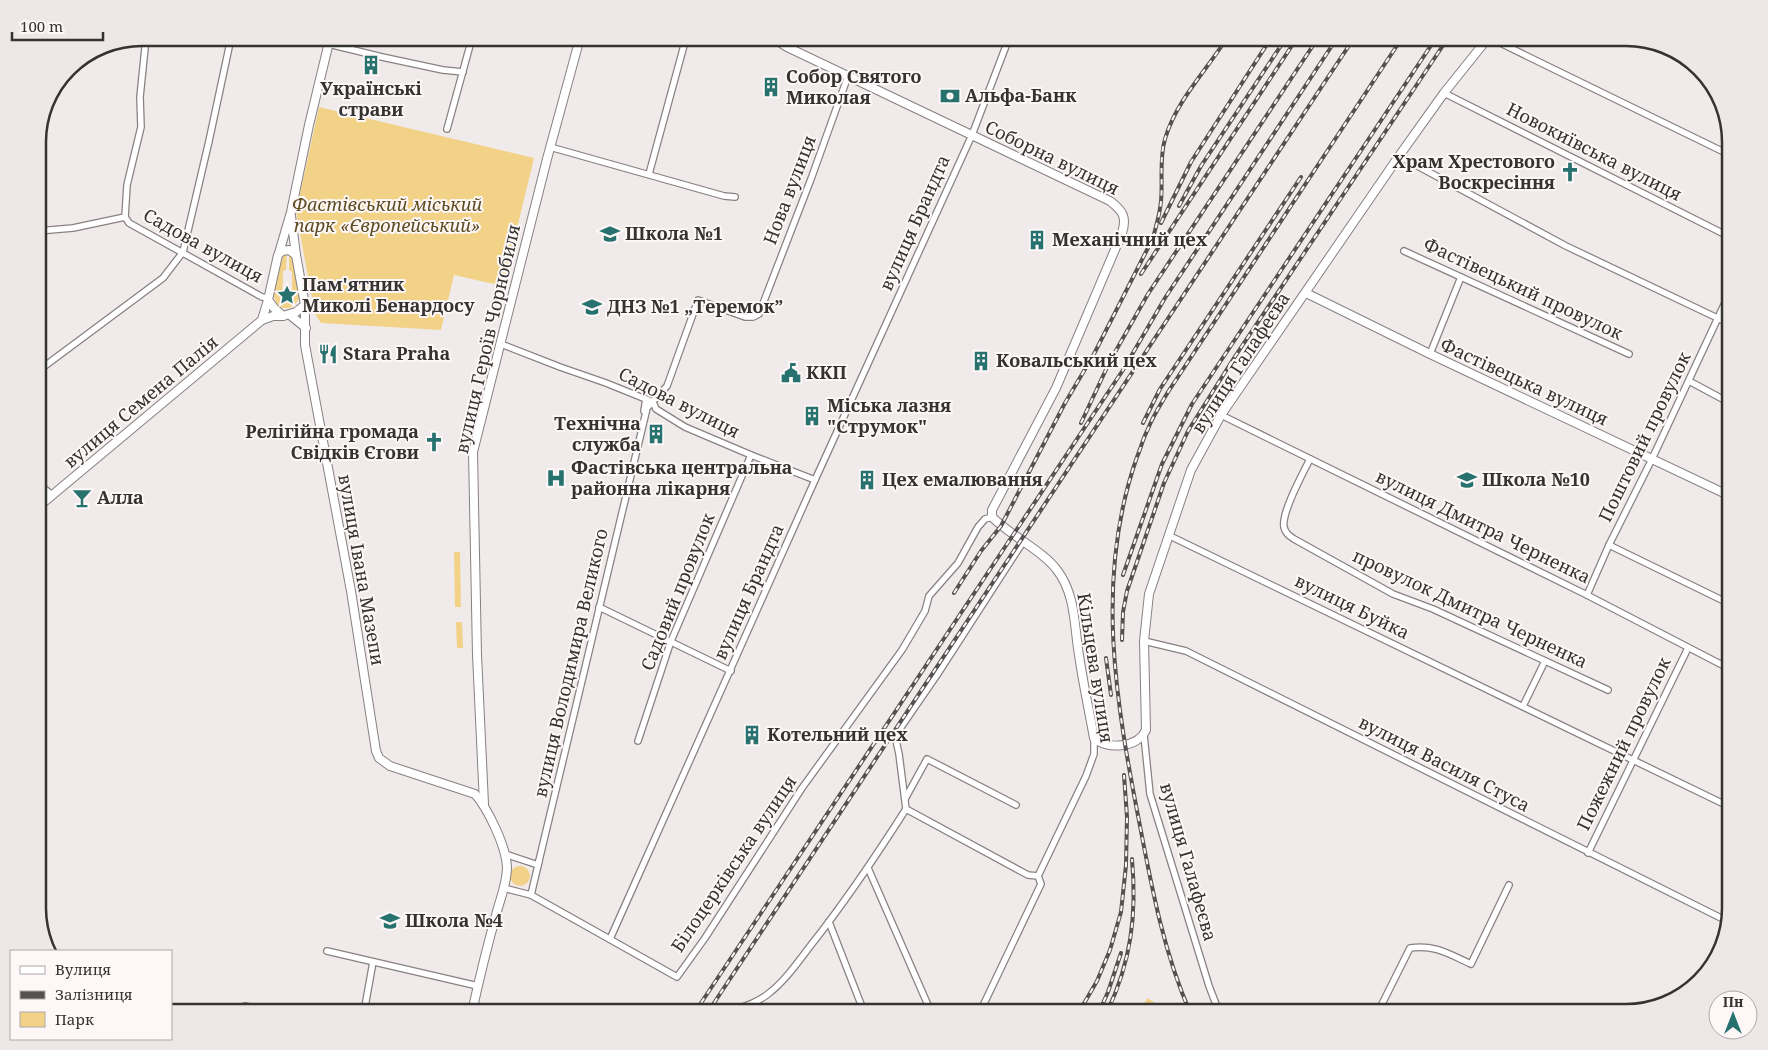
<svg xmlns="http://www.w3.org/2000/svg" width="1768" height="1050" viewBox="0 0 1768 1050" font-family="'Noto Serif',serif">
<rect width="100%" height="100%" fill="#f1eaea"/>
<!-- green -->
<g fill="#f1d287">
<polygon points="319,107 534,158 503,286 454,275 441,330 321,323 315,314 296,212"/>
<path d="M287,252L286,270L283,271L282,300L288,302L292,300V272L289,270V252L293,255L300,296C295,312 276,313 274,295C273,283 280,267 283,255Z"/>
<polygon points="454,552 460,552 461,607 455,607"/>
<polygon points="456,622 462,622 463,648 457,648"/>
<circle cx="520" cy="876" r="10"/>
<polygon points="1148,998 1167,1012 1137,1012"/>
</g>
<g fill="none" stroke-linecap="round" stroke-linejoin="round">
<defs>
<g id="street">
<polyline points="304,38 382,57 443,70 463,72"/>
<polyline points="1490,38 1730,155"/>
<polyline points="787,47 787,38"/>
<polyline points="1444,93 1730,237"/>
<polyline points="447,129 472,38"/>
<polyline points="550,147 724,196 735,197"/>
<polyline points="1399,156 1566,246 1730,324"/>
<polyline points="649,174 686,38"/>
<polyline points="125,217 127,185 141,127 140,97 146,38"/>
<polyline points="125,217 129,223 262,297 268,298"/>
<polyline points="38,231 73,228 125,217"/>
<polyline points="1404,251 1629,354"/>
<polyline points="501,344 560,367 606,383 653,402 656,409 685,427 751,455 815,480"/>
<polyline points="1430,354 1461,277"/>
<polyline points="38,371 163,278 183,252 209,141 231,38"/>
<polyline points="1689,381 1730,403"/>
<polyline points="644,411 646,399"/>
<polyline points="1221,415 1587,595 1730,669"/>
<path d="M1310,459C1303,473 1281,513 1284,527C1285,533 1289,536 1294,539L1393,594L1433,609L1608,690"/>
<polyline points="38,483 52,495"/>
<polyline points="1168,535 1730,807"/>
<polyline points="1023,542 937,675 895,736 899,754 906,809 1028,875 1038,876"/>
<polyline points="1609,545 1730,604"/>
<polyline points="1587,595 1609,545 1652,459 1730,292"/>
<polyline points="599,607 731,671"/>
<polyline points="1144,641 1186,651 1727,921"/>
<polyline points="1523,706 1545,661"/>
<polyline points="1144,735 1150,794 1209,986 1219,1012"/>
<polyline points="638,741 671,641 751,455"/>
<polyline points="905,799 927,759 1016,805"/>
<polyline points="1588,853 1688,648"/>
<polyline points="505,854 538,865 647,408 667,386 698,300 745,317 753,317 759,314 811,179 848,76"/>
<polyline points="868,868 931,1012"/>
<polyline points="504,888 531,895 677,977 705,938 802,788 902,650 925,611 929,596 958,563 978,527 985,519 992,517"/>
<polyline points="531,895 539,861"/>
<polyline points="829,922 864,1012"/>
<polyline points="610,939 815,480 972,135 1009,38"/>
<polyline points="327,951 478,986"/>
<polyline points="245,1006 271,1012"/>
<polyline points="364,1012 373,962"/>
<path d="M733,1012L734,1010C746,1006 758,1002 768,994C785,981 798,962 811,945C846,901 876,856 906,809"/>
<polyline points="980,1012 1041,884 1038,876 1086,776 1094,754 1094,738"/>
<path d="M1378,1012L1410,948C1434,944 1449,954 1471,964L1509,885"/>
</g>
<g id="secondary">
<path d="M773,38L787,47L1110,201C1123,211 1127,217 1122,233L1056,388L992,510V517C1011,536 1043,551 1057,570C1076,595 1074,626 1079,655C1083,683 1089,710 1094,738C1107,750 1138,748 1146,730L1144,641L1149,594L1191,470L1221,415L1399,156L1444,93L1488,38"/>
<polyline points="291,216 296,255"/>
<polyline points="279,253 291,212 309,125 330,38"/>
<polyline points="1306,293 1430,354 1730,496"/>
<path d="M305,305L296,312L283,316L274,308L268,300L278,255L282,251L289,250L296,255L305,305V345L351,591L376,751L379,758L390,766L475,794C488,809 506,846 507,867C507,884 500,899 496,915C487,947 479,980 472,1012"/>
<polyline points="290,315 306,328"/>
<polyline points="262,320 268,300"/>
<polyline points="38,507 262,320 273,316 283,316"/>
<polyline points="484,804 477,655 473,452 547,159 580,38"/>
</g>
</defs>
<!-- street casing -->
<use href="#street" stroke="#888181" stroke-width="8"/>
<!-- secondary casing -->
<use href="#secondary" stroke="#888181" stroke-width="10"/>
<!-- street -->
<use href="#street" stroke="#fff" stroke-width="5.5"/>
<!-- secondary -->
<use href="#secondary" stroke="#fff" stroke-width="8"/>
<defs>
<g id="rail">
<polyline points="1179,206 1201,166 1286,38"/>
<polyline points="1161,223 1191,162 1271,38"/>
<polyline points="1141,274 1297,38"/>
<polyline points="1081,423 1110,361 1148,294 1318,38"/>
<polyline points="1143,423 1160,389 1301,177"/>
<polyline points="1123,575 1162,464 1192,404 1436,38"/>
<path d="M954,593L981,551L1001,526L1065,403L1094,354L1153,238C1156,226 1160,214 1161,201C1163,181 1159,159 1165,139C1176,101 1206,71 1227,38"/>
<polyline points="1122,640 1123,612 1127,591 1164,483 1188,431 1234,358 1448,38"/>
<polyline points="1106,658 1111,695"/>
<polyline points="695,1012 1123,370 1165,298 1337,38"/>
<polyline points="708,1012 1354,38"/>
<polyline points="1079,1012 1097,981 1110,950 1121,912 1126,865 1127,817 1124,775"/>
<polyline points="1099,1012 1108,992 1121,953"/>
<path d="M1107,1012C1131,962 1137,915 1132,859"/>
<path d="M1190,1012C1164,953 1152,889 1140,826C1116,703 1094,579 1137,457C1141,448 1143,438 1148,429C1153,416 1161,404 1168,392L1402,38"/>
</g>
</defs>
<!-- rail casing -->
<use href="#rail" stroke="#555151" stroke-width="4"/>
<!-- rail -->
<use href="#rail" stroke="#fef7f7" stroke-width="2" stroke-dasharray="5.5" stroke-linecap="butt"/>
</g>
<!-- icons -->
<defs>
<symbol id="building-bare" viewBox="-9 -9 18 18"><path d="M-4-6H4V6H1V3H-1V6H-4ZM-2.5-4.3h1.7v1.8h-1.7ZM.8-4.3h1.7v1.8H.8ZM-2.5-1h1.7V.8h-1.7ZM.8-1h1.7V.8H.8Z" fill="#27726f" stroke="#fef7f7" stroke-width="2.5" paint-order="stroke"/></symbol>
<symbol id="bank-bare" viewBox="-9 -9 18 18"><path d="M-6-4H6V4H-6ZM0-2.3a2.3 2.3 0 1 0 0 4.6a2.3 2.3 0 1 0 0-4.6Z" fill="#27726f" stroke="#fef7f7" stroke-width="2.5" paint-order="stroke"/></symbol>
<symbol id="church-bare" viewBox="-9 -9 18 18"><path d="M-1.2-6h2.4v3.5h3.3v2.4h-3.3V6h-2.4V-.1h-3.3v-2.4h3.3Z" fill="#27726f" stroke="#fef7f7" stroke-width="2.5" paint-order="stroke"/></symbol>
<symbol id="school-bare" viewBox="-9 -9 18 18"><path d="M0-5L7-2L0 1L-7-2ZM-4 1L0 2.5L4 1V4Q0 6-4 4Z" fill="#27726f" stroke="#fef7f7" stroke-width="2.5" paint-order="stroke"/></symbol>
<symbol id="sight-bare" viewBox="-9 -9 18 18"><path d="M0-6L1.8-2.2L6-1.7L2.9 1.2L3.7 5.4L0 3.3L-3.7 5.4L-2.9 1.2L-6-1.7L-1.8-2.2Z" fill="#27726f" stroke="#fef7f7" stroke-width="2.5" paint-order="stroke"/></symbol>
<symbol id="restaurant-bare" viewBox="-9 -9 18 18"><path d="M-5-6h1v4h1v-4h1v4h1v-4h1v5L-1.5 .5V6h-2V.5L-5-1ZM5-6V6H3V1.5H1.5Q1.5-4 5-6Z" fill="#27726f" stroke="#fef7f7" stroke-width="2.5" paint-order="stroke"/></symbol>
<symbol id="civic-bare" viewBox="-9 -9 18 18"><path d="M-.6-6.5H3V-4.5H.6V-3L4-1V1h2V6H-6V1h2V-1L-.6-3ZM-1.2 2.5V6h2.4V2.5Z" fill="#27726f" stroke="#fef7f7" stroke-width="2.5" paint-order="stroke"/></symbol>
<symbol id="hospital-bare" viewBox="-9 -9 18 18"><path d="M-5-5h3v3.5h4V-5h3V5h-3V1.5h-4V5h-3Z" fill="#27726f" stroke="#fef7f7" stroke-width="2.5" paint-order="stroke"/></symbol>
<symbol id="bar-bare" viewBox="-9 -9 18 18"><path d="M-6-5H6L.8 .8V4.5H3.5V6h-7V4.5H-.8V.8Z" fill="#27726f" stroke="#fef7f7" stroke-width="2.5" paint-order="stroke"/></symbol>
</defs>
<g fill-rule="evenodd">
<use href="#building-bare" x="357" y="51" width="28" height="28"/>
<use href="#building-bare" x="757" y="73" width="28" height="28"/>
<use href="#bank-bare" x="936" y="82" width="28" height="28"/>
<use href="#church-bare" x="1556" y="158" width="28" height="28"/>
<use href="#school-bare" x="596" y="220" width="28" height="28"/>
<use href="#building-bare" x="1023" y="226" width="28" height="28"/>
<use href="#sight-bare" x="273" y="281" width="28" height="28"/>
<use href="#school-bare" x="578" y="293" width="28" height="28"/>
<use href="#restaurant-bare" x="314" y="340" width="28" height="28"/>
<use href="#building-bare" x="967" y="347" width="28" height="28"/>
<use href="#civic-bare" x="777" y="359" width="28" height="28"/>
<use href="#building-bare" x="798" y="402" width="28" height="28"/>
<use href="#building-bare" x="642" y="420" width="28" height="28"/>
<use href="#church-bare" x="420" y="428" width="28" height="28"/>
<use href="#hospital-bare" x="542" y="464" width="28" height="28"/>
<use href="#building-bare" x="853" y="466" width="28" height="28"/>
<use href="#school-bare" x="1453" y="466" width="28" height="28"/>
<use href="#bar-bare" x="68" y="484" width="28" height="28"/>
<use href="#building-bare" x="738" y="721" width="28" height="28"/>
<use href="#school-bare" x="376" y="907" width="28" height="28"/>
</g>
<g text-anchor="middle" stroke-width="4" stroke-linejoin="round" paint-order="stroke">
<!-- poi labels -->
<g font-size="18" font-weight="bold" fill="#353232" stroke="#fef7f7" text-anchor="start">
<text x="786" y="83">Собор Святого<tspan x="786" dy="21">Миколая</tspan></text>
<text x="371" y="95" text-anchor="middle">Українські<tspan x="371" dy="21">страви</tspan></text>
<text x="965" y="102">Альфа-Банк</text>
<text x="1555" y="168" text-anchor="end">Храм Хрестового<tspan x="1555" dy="21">Воскресіння</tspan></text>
<text x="625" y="240">Школа №1</text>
<text x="1052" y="246">Механічний цех</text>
<text x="302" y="291">Пам'ятник<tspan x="302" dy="21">Миколі Бенардосу</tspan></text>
<text x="607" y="313">ДНЗ №1 „Теремок”</text>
<text x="343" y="360">Stara Praha</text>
<text x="996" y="367">Ковальський цех</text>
<text x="806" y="379">ККП</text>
<text x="827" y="412">Міська лазня<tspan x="827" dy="21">"Струмок"</tspan></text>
<text x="641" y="430" text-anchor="end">Технічна<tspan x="641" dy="21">служба</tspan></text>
<text x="419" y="438" text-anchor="end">Релігійна громада<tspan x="419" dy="21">Свідків Єгови</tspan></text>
<text x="571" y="474">Фастівська центральна<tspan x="571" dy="21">районна лікарня</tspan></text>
<text x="882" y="486">Цех емалювання</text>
<text x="1482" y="486">Школа №10</text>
<text x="97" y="504">Алла</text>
<text x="767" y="741">Котельний цех</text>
<text x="405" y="927">Школа №4</text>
</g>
<!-- street labels -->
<g font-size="18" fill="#353232" stroke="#fef7f7">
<text transform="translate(1594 152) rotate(27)" y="6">Новокиївська вулиця</text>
<text transform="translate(1052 158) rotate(26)" y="6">Соборна вулиця</text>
<text transform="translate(790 190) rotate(-69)" y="6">Нова вулиця</text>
<text transform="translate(915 223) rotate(-66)" y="6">вулиця Брандта</text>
<text transform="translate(203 246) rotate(29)" y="6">Садова вулиця</text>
<text transform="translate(1523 289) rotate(25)" y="6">Фастівецький провулок</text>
<text transform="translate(488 339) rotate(-77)" y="6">вулиця Героїв Чорнобиля</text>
<text transform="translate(1241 363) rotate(-57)" y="6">вулиця Галафеєва</text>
<text transform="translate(1524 382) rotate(25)" y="6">Фастівецька вулиця</text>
<text transform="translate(141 402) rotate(-40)" y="6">вулиця Семена Палія</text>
<text transform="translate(679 403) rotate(27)" y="6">Садова вулиця</text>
<text transform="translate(1645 437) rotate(-64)" y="6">Поштовий провулок</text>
<text transform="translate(1483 527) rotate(26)" y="6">вулиця Дмитра Черненка</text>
<text transform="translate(361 570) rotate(80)" y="6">вулиця Івана Мазепи</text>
<text transform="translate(678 592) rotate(-68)" y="6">Садовий провулок</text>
<text transform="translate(749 592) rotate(-66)" y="6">вулиця Брандта</text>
<text transform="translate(1352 607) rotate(26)" y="6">вулиця Буйка</text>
<text transform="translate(1470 609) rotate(25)" y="6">провулок Дмитра Черненка</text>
<text transform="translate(571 663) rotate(-77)" y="6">вулиця Володимира Великого</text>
<text transform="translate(1095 668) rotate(81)" y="6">Кільцева вулиця</text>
<text transform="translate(1624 744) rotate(-64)" y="6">Пожежний провулок</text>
<text transform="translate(1444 764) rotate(27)" y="6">вулиця Василя Стуса</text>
<text transform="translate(1188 862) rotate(74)" y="6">вулиця Галафеєва</text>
<text transform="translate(734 864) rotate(-56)" y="6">Білоцерківська вулиця</text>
</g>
<!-- park labels -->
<g font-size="18" font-style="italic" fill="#5e4d23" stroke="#fef7f7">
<text x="387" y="211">Фастівський міський<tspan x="387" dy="21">парк «Європейський»</tspan></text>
</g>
</g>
<!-- crop -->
<path d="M0 0H1768V1050H0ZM142 46H1626A96 96 0 0 1 1722 142V908A96 96 0 0 1 1626 1004H142A96 96 0 0 1 46 908V142A96 96 0 0 1 142 46Z" fill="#eee7e7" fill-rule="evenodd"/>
<path fill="none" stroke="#353232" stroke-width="2.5" d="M142 46H1626A96 96 0 0 1 1722 142V908A96 96 0 0 1 1626 1004H142A96 96 0 0 1 46 908V142A96 96 0 0 1 142 46Z"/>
<!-- legend -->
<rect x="10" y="950" width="162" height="90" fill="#fef7f7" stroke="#aea8a8"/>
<rect x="20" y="966" width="25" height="8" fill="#ffffff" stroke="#aea8a8"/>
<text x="55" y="975" font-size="15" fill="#353232">Вулиця</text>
<rect x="20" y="991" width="25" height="8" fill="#555151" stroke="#aea8a8"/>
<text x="55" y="1000" font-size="15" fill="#353232">Залізниця</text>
<rect x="20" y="1012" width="25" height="15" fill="#f1d287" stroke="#aea8a8"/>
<text x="55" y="1025" font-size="15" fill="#353232">Парк</text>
<!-- north arrow -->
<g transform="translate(1733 1015)"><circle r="24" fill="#fef7f7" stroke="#aea8a8"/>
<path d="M0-4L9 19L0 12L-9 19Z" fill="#27726f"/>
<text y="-8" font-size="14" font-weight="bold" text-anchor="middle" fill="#353232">Пн</text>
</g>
<!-- scale -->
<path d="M12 32v8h91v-8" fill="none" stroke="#353232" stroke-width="2.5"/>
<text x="20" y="32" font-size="15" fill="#353232" stroke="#fef7f7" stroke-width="4" paint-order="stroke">100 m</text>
</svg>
